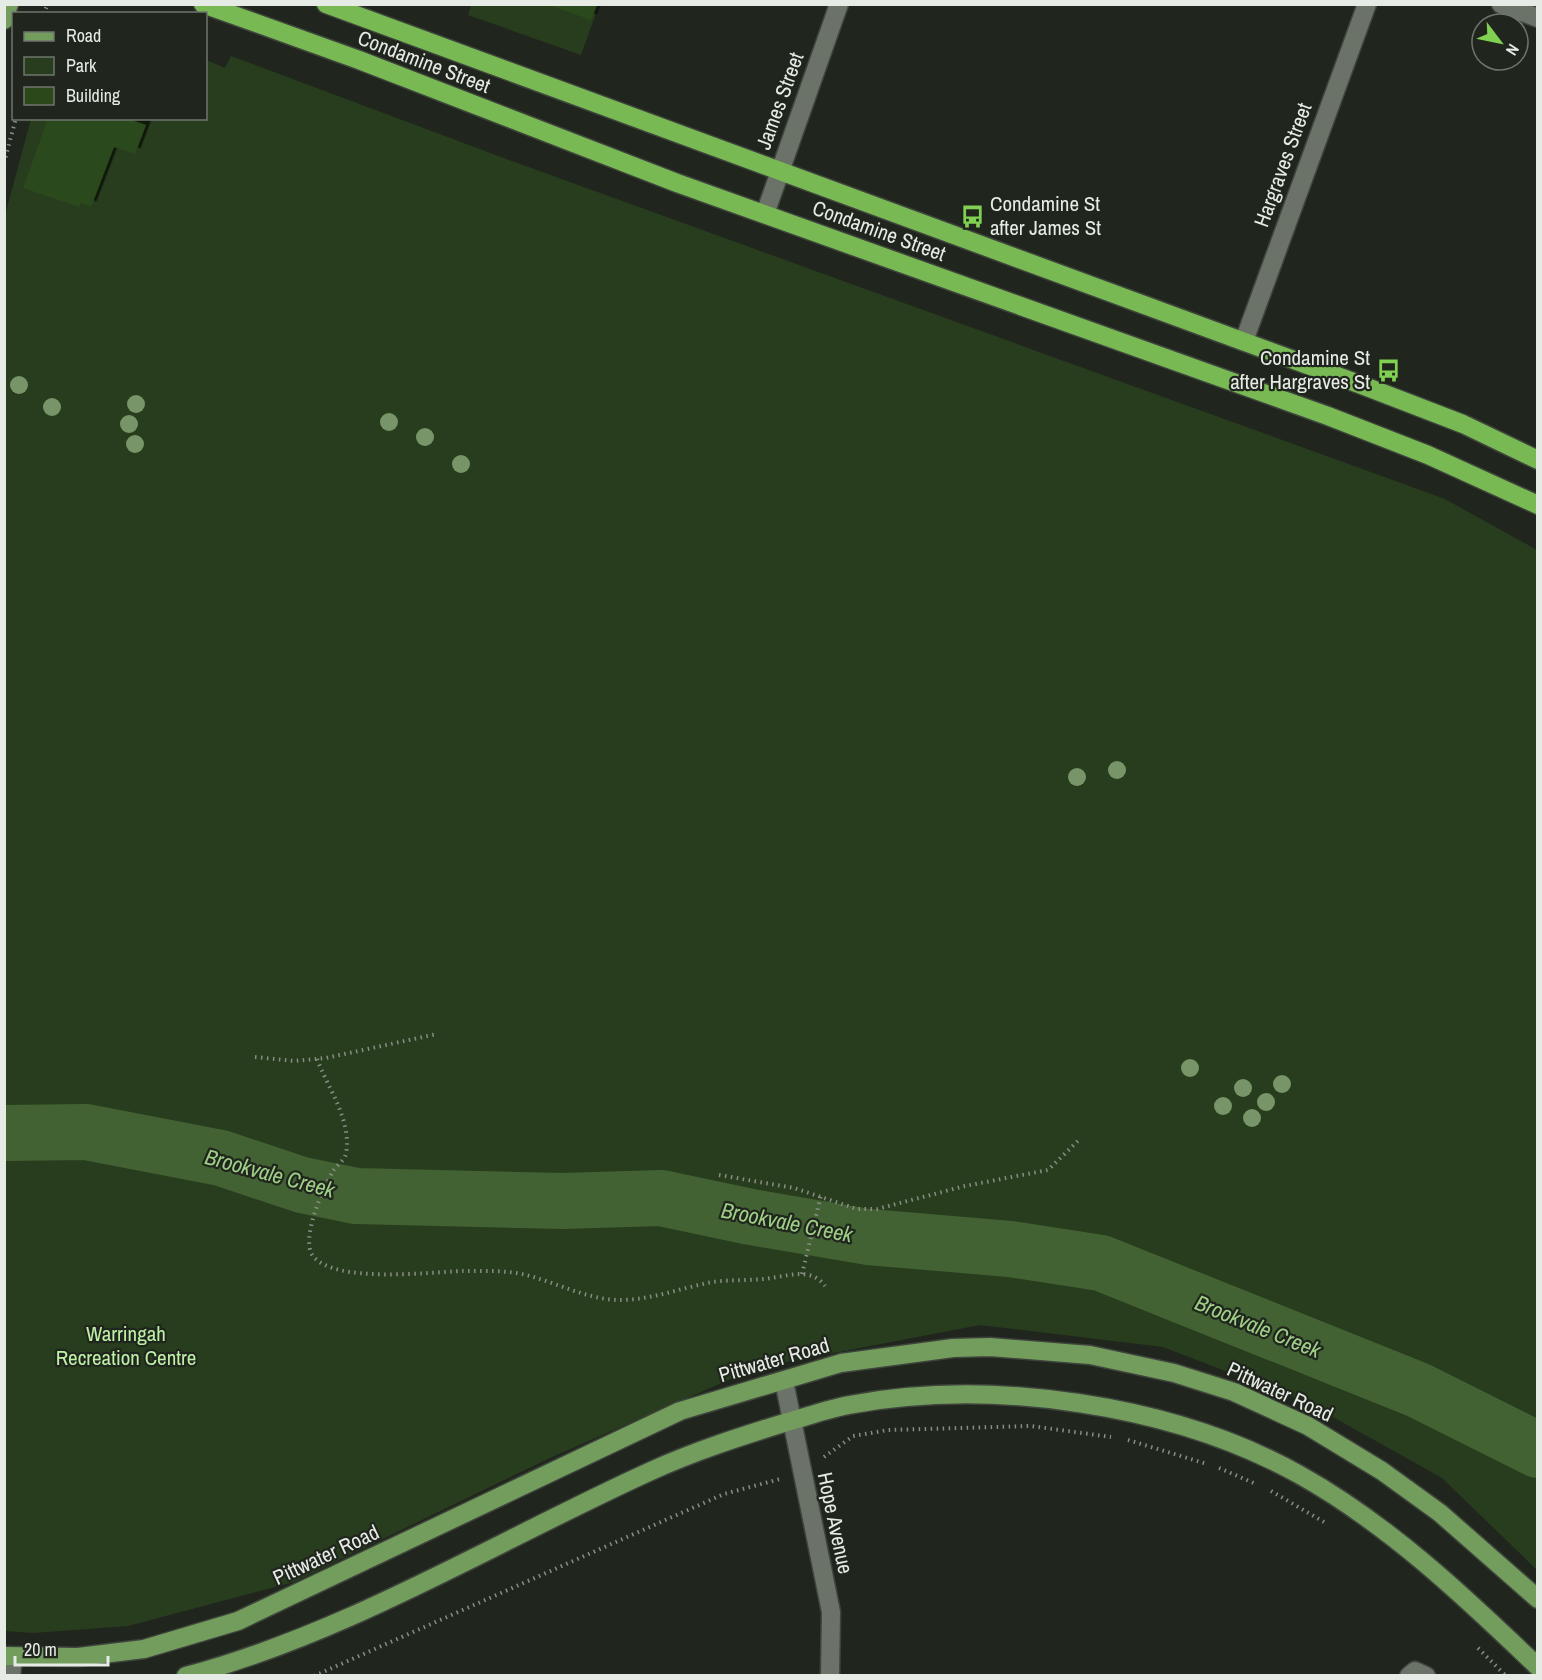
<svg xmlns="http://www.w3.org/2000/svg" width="1542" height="1680" viewBox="0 0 1542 1680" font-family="'Archivo Narrow',sans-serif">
<defs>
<filter id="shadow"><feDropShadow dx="5.5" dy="-5.5" stdDeviation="0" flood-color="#0009"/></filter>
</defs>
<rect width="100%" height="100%" fill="#20261d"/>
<!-- green -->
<g fill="#283d1d">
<polygon points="471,5 599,5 581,55 468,15"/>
<polygon points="231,56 509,160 1445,499 1537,550 1537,1570 1442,1478 1308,1403 1163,1347 980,1325 756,1368 552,1457 294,1582 128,1626 33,1633 5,1631 4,219 31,119 206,118 206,60 225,68"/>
</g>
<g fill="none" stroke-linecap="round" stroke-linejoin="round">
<!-- river -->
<polyline stroke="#436233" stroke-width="56" points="4,1133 86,1132 221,1158 302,1185 356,1196 562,1201 661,1198 751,1217 868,1237 1010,1249 1101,1263 1418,1390 1538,1450"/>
</g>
<!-- building -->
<g fill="#2b481a" filter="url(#shadow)">
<polygon points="548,5 597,5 591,20"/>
<polygon points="48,118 126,118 146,125 135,154 114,147 91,207 81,203 79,207 23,188"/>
</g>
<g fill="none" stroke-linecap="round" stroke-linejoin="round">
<defs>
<g id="minor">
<polyline points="1501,4 1538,18"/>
<polyline points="765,214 839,4"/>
<polyline points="1244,341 1367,4"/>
<polyline points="784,1381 831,1612 830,1676"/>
<polyline points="11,1676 13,1658"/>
<polyline points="1409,1676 1415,1671 1426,1676"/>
</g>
<g id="major">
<polyline points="4,20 9,4"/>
<polyline points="4,1656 78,1657 144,1649 238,1621 680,1411 841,1363 953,1348 990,1347 1090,1355 1174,1373 1234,1392 1308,1426 1382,1471 1440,1513 1538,1599"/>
<path d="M186,1676C348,1633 499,1540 651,1471C695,1451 739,1437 784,1423C806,1417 827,1409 849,1405C991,1378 1173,1404 1300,1475C1389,1525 1464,1596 1538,1667"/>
</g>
<g id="highway">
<polyline points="203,4 359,60 677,183 1328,416 1428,455 1538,505"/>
<polyline points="326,4 1359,384 1463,424 1538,460"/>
</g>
</defs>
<!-- minor casing -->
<use href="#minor" stroke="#3e443c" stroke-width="21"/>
<!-- major casing -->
<use href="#major" stroke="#3e443c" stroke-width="21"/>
<!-- highway casing -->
<use href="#highway" stroke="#3e443c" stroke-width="21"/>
<!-- path -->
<g stroke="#888e86" stroke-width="4" stroke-dasharray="1.5 4.5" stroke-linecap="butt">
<polyline points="43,14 48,4"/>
<polyline points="4,163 16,118"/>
<polyline points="255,1057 294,1061 326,1058 437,1034"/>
<path d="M317,1059C328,1088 352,1121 346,1153C345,1160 337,1165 333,1171C323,1189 300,1239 313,1256C335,1284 429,1272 463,1271C484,1271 506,1270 526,1275C558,1283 590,1301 623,1300C651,1299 676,1290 703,1284C722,1279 743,1281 762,1279C783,1278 810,1265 825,1286"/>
<polyline points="719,1175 794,1188 857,1209 877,1209 965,1186 1048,1170 1081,1138"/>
<polyline points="802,1274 821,1195"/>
<polyline points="1128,1440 1207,1464"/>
<polyline points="824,1457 853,1436 888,1430 1031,1426 1111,1437"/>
<polyline points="1219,1468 1256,1484"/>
<polyline points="1271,1491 1324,1522"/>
<polyline points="1478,1648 1506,1676"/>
<polyline points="314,1676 724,1494 780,1479"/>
</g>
<!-- minor -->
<use href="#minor" stroke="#6b7368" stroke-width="18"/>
<!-- major -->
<use href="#major" stroke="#739d5c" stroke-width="18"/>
<!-- highway -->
<use href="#highway" stroke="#78b954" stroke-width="18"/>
</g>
<!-- trees -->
<g fill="#779568">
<circle cx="19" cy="385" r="9"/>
<circle cx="136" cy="404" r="9"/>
<circle cx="52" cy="407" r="9"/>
<circle cx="389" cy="422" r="9"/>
<circle cx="129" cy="424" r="9"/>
<circle cx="425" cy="437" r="9"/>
<circle cx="135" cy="444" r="9"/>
<circle cx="461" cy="464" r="9"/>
<circle cx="1117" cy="770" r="9"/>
<circle cx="1077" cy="777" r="9"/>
<circle cx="1190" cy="1068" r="9"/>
<circle cx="1282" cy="1084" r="9"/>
<circle cx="1243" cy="1088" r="9"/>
<circle cx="1266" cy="1102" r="9"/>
<circle cx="1223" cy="1106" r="9"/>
<circle cx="1252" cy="1118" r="9"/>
</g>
<!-- icons -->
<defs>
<symbol id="bus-bare" viewBox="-9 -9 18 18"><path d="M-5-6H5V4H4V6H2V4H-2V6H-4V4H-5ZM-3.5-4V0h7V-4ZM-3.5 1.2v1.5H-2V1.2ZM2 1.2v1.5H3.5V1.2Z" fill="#80d051" stroke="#20261d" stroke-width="2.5" paint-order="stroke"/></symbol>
</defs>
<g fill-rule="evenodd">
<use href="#bus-bare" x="956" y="200" width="33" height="33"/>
<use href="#bus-bare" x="1372" y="354" width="33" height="33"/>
</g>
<g text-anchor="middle" stroke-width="4.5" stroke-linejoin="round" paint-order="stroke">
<!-- street labels -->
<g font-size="21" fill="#e6ebe5" stroke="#20261d">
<text transform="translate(424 62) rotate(21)" y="7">Condamine Street</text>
<text transform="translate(780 101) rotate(-70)" y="7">James Street</text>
<text transform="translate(1283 165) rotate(-70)" y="7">Hargraves Street</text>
<text transform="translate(879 231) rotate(20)" y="7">Condamine Street</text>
<text transform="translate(774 1360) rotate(-16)" y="7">Pittwater Road</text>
<text transform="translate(1280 1392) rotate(25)" y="7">Pittwater Road</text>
<text transform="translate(835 1523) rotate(78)" y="7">Hope Avenue</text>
<text transform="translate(326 1555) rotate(-25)" y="7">Pittwater Road</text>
</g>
<!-- poi labels -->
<g font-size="21" fill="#e6ebe5" stroke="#20261d" text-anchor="start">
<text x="990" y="211">Condamine St<tspan x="990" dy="24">after James St</tspan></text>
<text x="1370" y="365" text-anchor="end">Condamine St<tspan x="1370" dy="24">after Hargraves St</tspan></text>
</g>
<!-- park labels -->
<g font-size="21" fill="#bef0a6" stroke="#20261d">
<text x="126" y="1341">Warringah<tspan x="126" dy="24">Recreation Centre</tspan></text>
</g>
<!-- water labels -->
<g font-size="22" font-style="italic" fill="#9fcf87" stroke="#20261d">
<text transform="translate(270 1173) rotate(15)" y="8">Brookvale Creek</text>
<text transform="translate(787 1222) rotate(11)" y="8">Brookvale Creek</text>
<text transform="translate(1258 1326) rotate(22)" y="8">Brookvale Creek</text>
</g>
</g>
<!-- border -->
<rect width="1542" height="1680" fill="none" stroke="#e6ebe5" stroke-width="12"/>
<!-- legend -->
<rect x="12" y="12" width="195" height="108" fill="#20261d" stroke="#6f756d" stroke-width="1.5"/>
<rect x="24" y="32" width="30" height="9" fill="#739d5c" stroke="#6f756d" stroke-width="1.5"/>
<text x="66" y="42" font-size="18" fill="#e6ebe5">Road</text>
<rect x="24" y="57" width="30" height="18" fill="#283d1d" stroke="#6f756d" stroke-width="1.5"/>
<text x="66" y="72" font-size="18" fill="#e6ebe5">Park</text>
<rect x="24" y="87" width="30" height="18" fill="#2b481a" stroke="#6f756d" stroke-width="1.5"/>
<text x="66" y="102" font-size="18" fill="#e6ebe5">Building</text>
<!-- north arrow -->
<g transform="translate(1500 42) rotate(122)"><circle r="28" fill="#20261d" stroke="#6f756d" stroke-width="1.5"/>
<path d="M0-4.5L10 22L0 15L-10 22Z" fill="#80d051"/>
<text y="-9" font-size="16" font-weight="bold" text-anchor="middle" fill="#e6ebe5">N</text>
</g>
<!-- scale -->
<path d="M15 1656v9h93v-9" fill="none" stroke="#e6ebe5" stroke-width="3"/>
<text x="24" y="1656" font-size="18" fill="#e6ebe5" stroke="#20261d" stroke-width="4.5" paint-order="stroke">20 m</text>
</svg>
